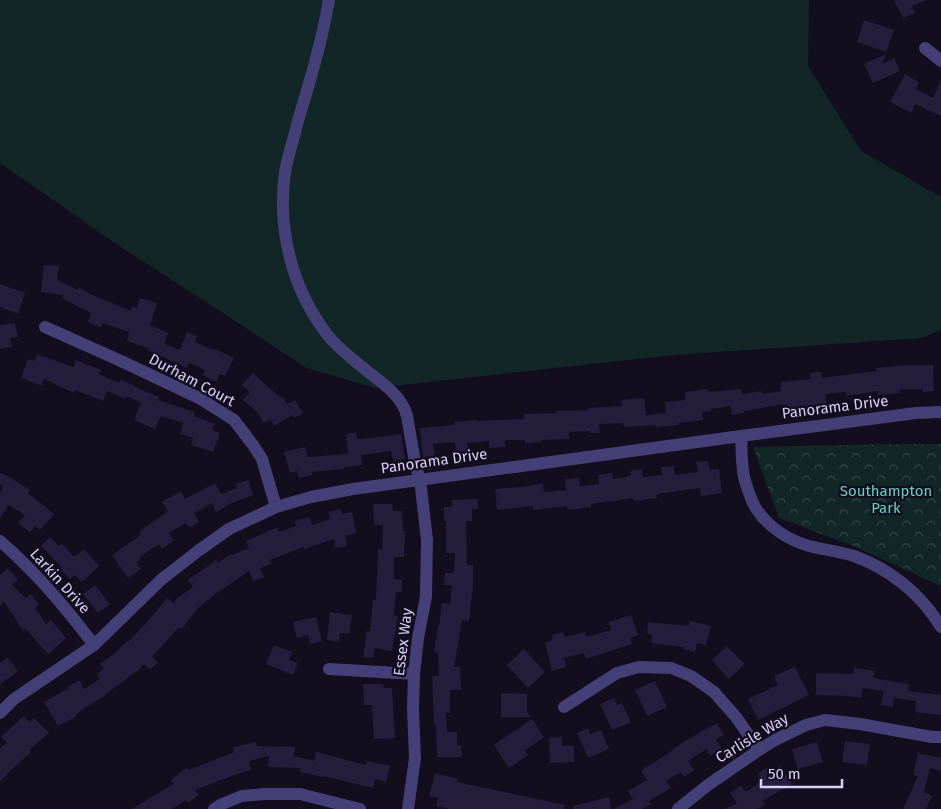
<svg xmlns="http://www.w3.org/2000/svg" width="941" height="809" viewBox="0 0 941 809" font-family="'Fira Sans',sans-serif">
<defs>
<pattern id="park-crowns" width="20" height="18" patternUnits="userSpaceOnUse" patternTransform="scale(1.25)"><rect width="20" height="18" fill="#122627"/><path d="M2 6a3 3 0 1 1 6 0M12 15a3 3 0 1 1 6 0" fill="none" stroke="#344447"/></pattern>
</defs>
<rect width="100%" height="100%" fill="#120e1e"/>
<!-- grass -->
<polygon fill="#122627" points="0,0 809,0 808,66 861,151 941,197 941,330 922,338 674,355 375,388 307,368 112,241 0,163"/>
<!-- park -->
<polygon fill="url(#park-crowns)" points="903,444 941,444 941,586 856,547 779,518 753,447"/>
<!-- building -->
<g fill="#251d3c">
<polygon points="894,0 926,0 912,6 915,13 903,18"/>
<polygon points="864,20 894,30 886,52 857,42"/>
<polygon points="886,54 882,64 894,58 900,71 873,83 864,64"/>
<polygon points="905,74 919,82 916,89 933,98 941,80 941,116 915,104 911,113 890,102"/>
<polygon points="44,265 59,266 57,280 78,290 79,287 90,294 131,311 132,306 137,308 140,298 157,303 150,325 168,333 164,344 180,350 187,332 197,336 195,342 214,350 215,349 234,358 225,376 220,374 216,382 202,375 205,370 189,363 187,368 147,350 148,348 127,341 129,332 103,323 101,328 88,322 91,313 62,298 64,295 41,292"/>
<polygon points="0,284 25,293 18,314 0,307"/>
<polygon points="15,323 18,337 10,338 12,347 0,349 0,325"/>
<polygon points="37,354 73,367 76,360 101,370 99,374 119,383 121,379 142,390 159,397 158,400 195,412 194,416 215,424 212,430 220,433 213,452 191,445 193,438 180,434 183,423 161,416 155,429 134,420 141,403 126,396 125,399 107,391 103,401 75,390 74,393 44,379 42,386 21,378 28,359 35,361"/>
<polygon points="907,365 933,365 934,391 923,392 923,389 899,389 900,393 878,395 878,391 846,396 846,392 825,394 826,404 798,407 798,408 783,410 783,404 744,411 744,413 732,415 731,406 711,409 711,411 702,412 703,420 679,423 679,425 656,427 656,425 624,427 623,423 599,424 600,433 590,433 590,431 569,432 569,439 541,440 541,442 525,443 525,440 505,440 505,447 489,448 489,441 467,443 468,452 456,452 455,442 433,444 435,456 423,457 420,428 454,425 454,422 477,420 477,421 524,419 524,414 556,413 556,411 589,410 589,408 622,406 621,400 644,398 646,415 666,413 665,402 686,400 685,392 708,389 709,392 741,389 742,394 762,391 763,394 781,391 781,382 811,379 810,373 821,372 822,378 876,371 876,368"/>
<polygon points="253,373 280,397 282,396 287,404 295,400 303,413 294,418 292,415 274,426 270,419 264,423 258,413 243,400 250,392 242,385"/>
<polygon points="356,432 357,439 371,438 401,434 405,459 393,461 391,451 361,455 362,465 344,467 344,469 312,472 312,475 299,478 297,471 290,473 284,452 305,447 308,457 348,454 346,434"/>
<polygon points="708,461 710,470 719,469 722,493 701,496 700,488 657,494 657,498 634,501 633,498 591,504 591,507 568,510 567,506 533,510 533,506 497,510 495,489 531,486 531,485 543,483 544,492 566,490 565,479 579,478 580,486 599,484 598,475 612,473 613,479 631,476 630,471 642,469 643,477 662,475 661,467 674,466 675,475 698,472 696,462"/>
<polygon points="0,473 8,476 30,490 28,493 54,514 40,530 35,526 30,532 18,523 25,515 9,505 0,518 0,493 4,486 0,484"/>
<polygon points="248,480 253,495 227,505 227,506 216,512 212,503 194,513 199,522 189,528 186,523 169,533 174,540 162,549 159,544 140,557 141,559 136,562 141,569 128,578 112,555 141,535 139,532 168,511 162,502 181,491 185,499 215,483 221,494 237,488 236,484"/>
<polygon points="478,499 478,509 472,509 472,521 466,521 467,565 473,565 473,586 469,621 462,620 454,667 460,667 461,690 450,690 450,713 446,713 447,732 457,732 457,745 461,745 462,757 437,757 436,724 434,724 432,676 439,676 438,653 434,652 438,627 439,627 442,603 450,604 452,585 444,585 445,573 454,573 455,553 446,553 446,521 444,521 444,507 452,507 452,500"/>
<polygon points="373,504 392,504 393,511 402,511 403,531 405,531 404,557 394,557 394,579 402,580 402,592 396,592 394,615 398,616 392,651 375,648 373,658 363,657 367,631 370,631 373,600 376,600 378,549 382,550 383,525 374,525"/>
<polygon points="341,509 342,514 352,512 356,533 345,536 347,546 335,548 334,539 304,549 303,547 270,560 271,564 260,568 264,577 253,581 249,571 218,592 197,609 182,629 179,627 152,657 158,662 150,670 144,664 137,672 136,671 104,696 76,714 77,716 58,726 44,702 69,688 68,687 79,680 84,689 100,679 96,674 104,669 100,664 112,655 112,656 127,641 128,642 148,621 167,598 174,603 178,597 179,597 193,587 188,580 198,573 216,560 218,563 229,555 230,556 249,548 246,541 264,533 278,527 279,532 296,526 295,521 309,517 312,525 330,519 328,512"/>
<polygon points="50,537 59,546 62,544 74,557 84,549 99,566 82,582 75,575 70,579 61,569 62,568 41,546"/>
<polygon points="7,568 18,579 12,585 26,598 31,594 39,605 35,608 46,624 51,620 66,638 48,654 25,628 23,630 4,602 0,606 0,575"/>
<polygon points="95,585 110,604 98,613 83,594"/>
<polygon points="330,612 352,615 349,634 340,633 339,642 327,640"/>
<polygon points="631,615 638,635 630,638 632,644 586,659 584,653 564,658 566,667 552,671 545,643 553,640 552,635 563,632 565,637 585,632 586,637 611,630 609,622"/>
<polygon points="316,617 322,641 310,644 308,635 297,638 293,622"/>
<polygon points="690,621 711,626 706,645 697,643 695,652 683,649 684,647 651,643 652,634 647,634 648,622 689,626"/>
<polygon points="274,645 292,652 289,660 298,663 293,675 266,664"/>
<polygon points="727,646 745,664 729,679 712,660"/>
<polygon points="524,649 545,672 528,688 507,665"/>
<polygon points="8,658 18,671 0,684 0,663"/>
<polygon points="795,667 809,695 758,720 748,699 778,685 774,676"/>
<polygon points="854,668 875,671 873,678 909,684 908,691 941,695 941,715 915,712 916,701 894,698 893,707 881,705 884,691 863,688 861,698 848,696 816,695 816,673 853,674"/>
<polygon points="655,681 667,707 647,716 635,690"/>
<polygon points="363,684 383,684 384,688 392,688 395,738 374,739 372,705 364,705"/>
<polygon points="501,693 527,694 527,712 531,717 501,717"/>
<polygon points="614,698 617,705 622,703 631,722 612,730 600,704"/>
<polygon points="24,716 29,722 34,718 49,733 29,750 31,752 13,768 0,782 0,748 7,742 1,737"/>
<polygon points="532,719 544,737 525,750 528,755 509,768 494,745"/>
<polygon points="717,723 724,735 716,740 722,749 710,756 706,749 688,761 694,770 684,777 681,772 666,781 671,788 649,801 651,804 642,809 614,809 633,799 628,791 647,780 641,770 668,754 668,753 685,741"/>
<polygon points="588,728 590,734 601,730 609,749 588,758 577,733"/>
<polygon points="562,737 562,746 574,746 574,762 550,763 549,738"/>
<polygon points="845,741 870,744 867,765 842,762"/>
<polygon points="256,742 257,746 295,747 294,756 314,761 316,752 366,765 367,761 390,766 386,782 375,779 373,788 323,776 323,777 300,772 301,768 268,767 269,756 249,761 251,770 237,774 195,790 199,795 188,803 186,800 171,809 132,809 173,784 171,780 187,767 189,770 234,752 233,747"/>
<polygon points="817,742 823,762 798,769 792,749"/>
<polygon points="918,753 941,758 941,771 930,768 924,792 932,796 926,809 903,809 918,776 913,775"/>
<polygon points="780,765 792,784 762,801 765,804 758,809 726,809 737,803 730,793 741,786 746,792 762,781 758,773 770,766 772,770"/>
<polygon points="435,773 458,779 457,782 565,805 564,809 450,809 436,806 438,798 429,796"/>
<polygon points="609,797 611,809 573,809 573,806"/>
</g>
<g fill="none" stroke-linecap="round" stroke-linejoin="round">
<!-- minor -->
<g stroke="#443f77" stroke-width="12">
<path d="M329,0C322,41 310,81 298,121C294,138 288,155 285,172C277,229 292,288 326,333C334,344 345,353 356,362C373,377 401,392 407,416L416,468L420,479L427,540L426,596L418,638L414,674L413,709L415,758L408,809"/>
<polyline points="925,48 941,61"/>
<polyline points="45,327 121,361 199,398 234,420 253,445 262,459 276,507"/>
<path d="M741,436C742,449 741,468 745,481C748,490 751,502 757,510C769,527 788,540 809,546C824,550 839,551 854,556C890,569 921,594 941,627"/>
<path d="M0,541C34,570 67,609 94,645"/>
<polyline points="329,669 414,674"/>
<polyline points="564,707 617,673 639,667 671,668 691,676 714,692 736,717 759,750"/>
<polyline points="0,713 14,699 94,645 162,579 198,551 229,529 276,507 311,497 353,489 741,436 916,413 941,412"/>
<polyline points="214,809 222,804 242,796 264,794 300,794 360,809"/>
<polyline points="678,809 708,785 759,750 775,740 806,725 825,720 860,724 932,737 941,737"/>
</g>
</g>
<g text-anchor="middle" stroke-width="4.5" stroke-linejoin="round" paint-order="stroke">
<!-- street labels -->
<g font-size="15" fill="#d7d0fa" stroke="#120e1e">
<text transform="translate(192 380) rotate(28)" y="5">Durham Court</text>
<text transform="translate(835 407) rotate(-7)" y="5">Panorama Drive</text>
<text transform="translate(434 461) rotate(-8)" y="5">Panorama Drive</text>
<text transform="translate(60 581) rotate(48)" y="5">Larkin Drive</text>
<text transform="translate(403 642) rotate(-83)" y="5">Essex Way</text>
<text transform="translate(752 738) rotate(-31)" y="5">Carlisle Way</text>
</g>
<!-- park labels -->
<g font-size="15" fill="#65d1bb" stroke="#120e1e">
<text x="886" y="496">Southampton<tspan x="886" dy="17">Park</tspan></text>
</g>
</g>
<!-- scale -->
<path d="M761 779v8h81v-8" fill="none" stroke="#d7d0fa" stroke-width="2.5"/>
<text x="768" y="779" font-size="15" fill="#d7d0fa" stroke="#120e1e" stroke-width="4" paint-order="stroke">50 m</text>
</svg>
